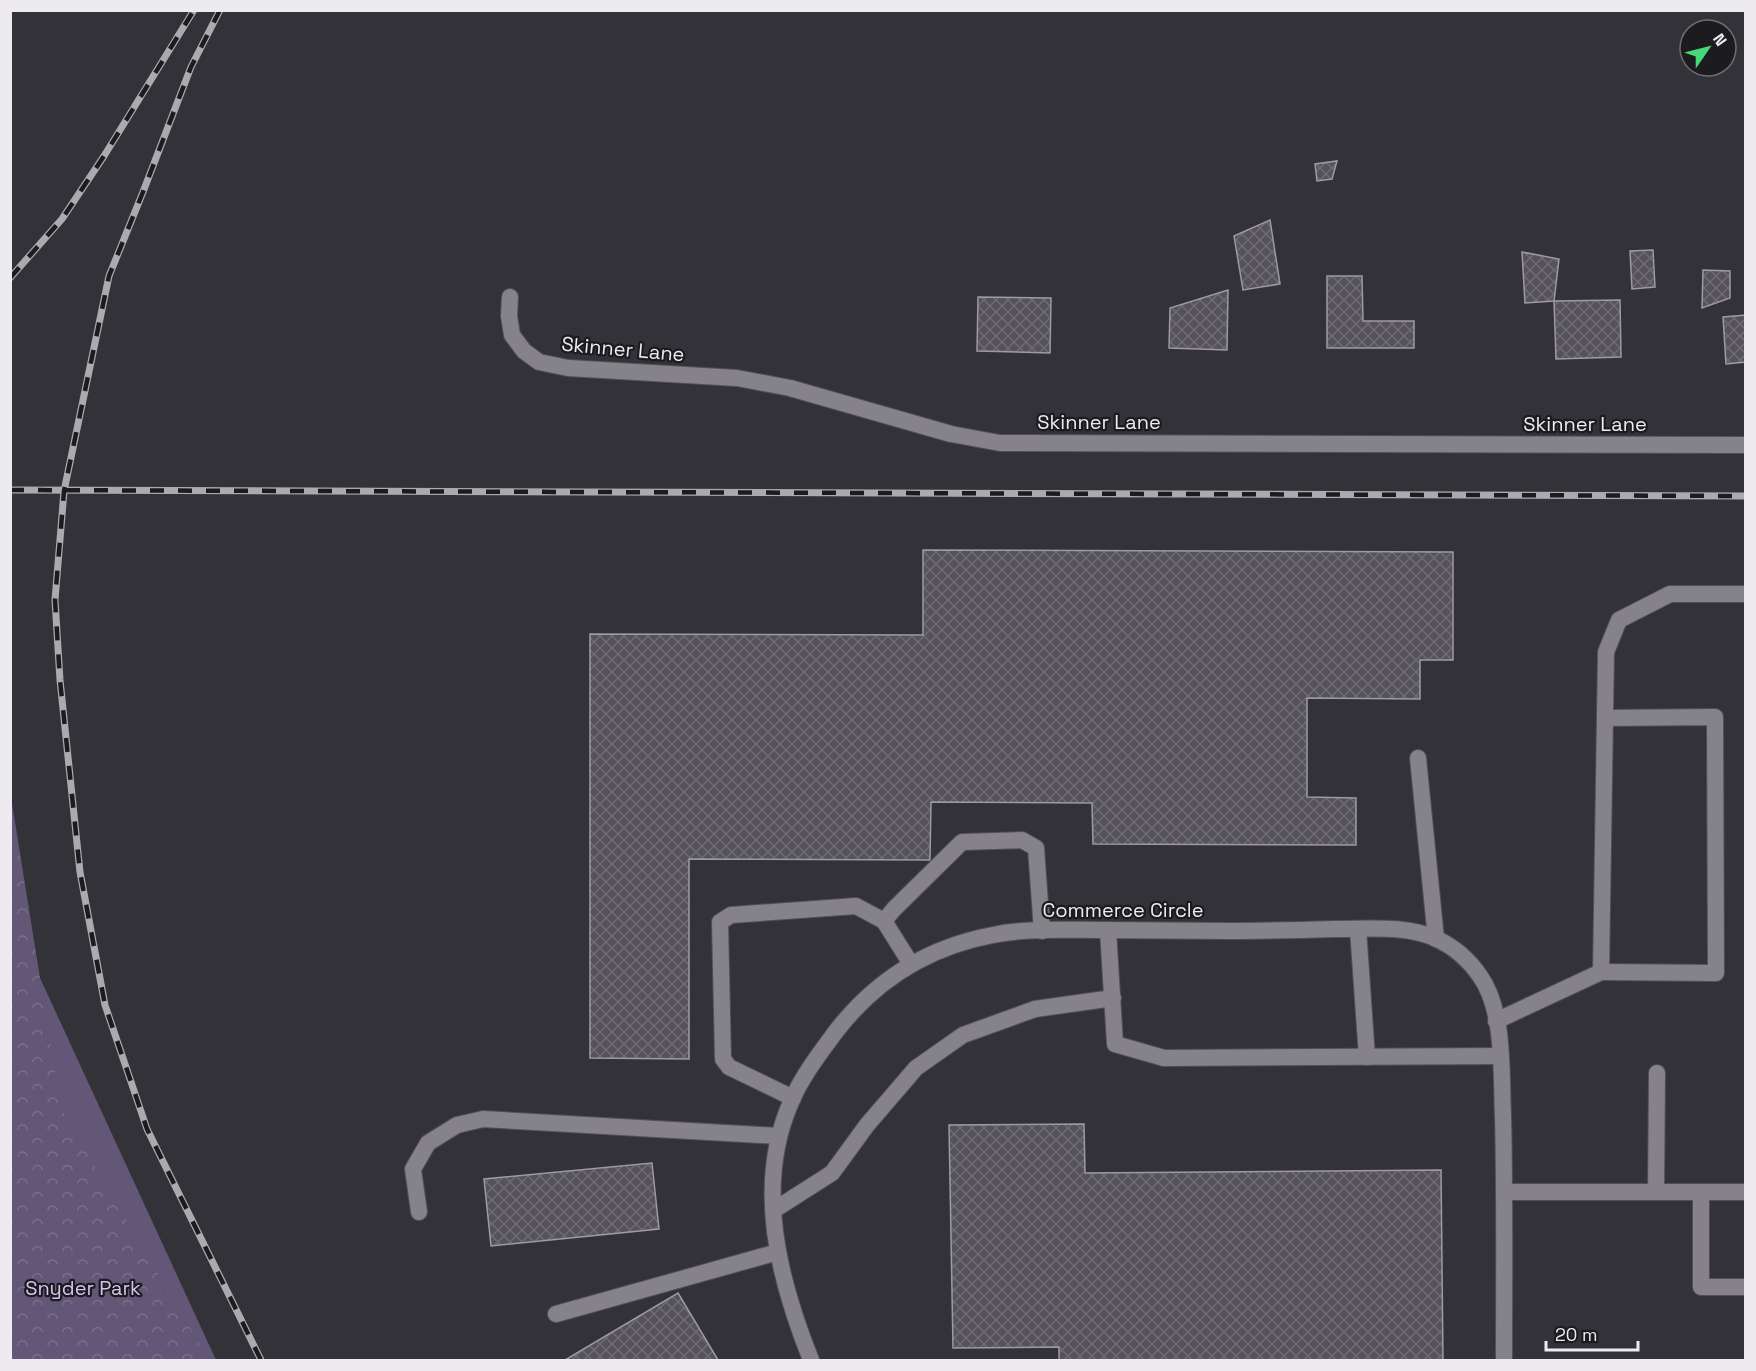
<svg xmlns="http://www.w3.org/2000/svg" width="1756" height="1371" font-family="'Space Grotesk',sans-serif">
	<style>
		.grass { fill: #635777 }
		.forest { fill: url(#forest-crowns) }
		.building { fill: url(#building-cross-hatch); stroke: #9d9aa2; stroke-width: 1.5 }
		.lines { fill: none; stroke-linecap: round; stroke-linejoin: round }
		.service-casing { stroke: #525056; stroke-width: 18 }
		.minor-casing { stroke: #525056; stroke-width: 18 }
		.service { stroke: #85828a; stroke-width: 16 }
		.minor { stroke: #85828a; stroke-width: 16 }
		.rail-casing { stroke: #acaaaf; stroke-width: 7 }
		.rail { stroke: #1c1b1e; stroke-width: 4.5; stroke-dasharray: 14; stroke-linecap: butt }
		.labels { text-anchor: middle; stroke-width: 4.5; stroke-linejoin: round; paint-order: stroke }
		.street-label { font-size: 20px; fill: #edebf0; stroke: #1c1b1e }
		.park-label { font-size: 20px; fill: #d4c3f3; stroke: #1c1b1e }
	</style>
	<defs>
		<pattern id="forest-crowns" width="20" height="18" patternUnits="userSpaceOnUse" patternTransform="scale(1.5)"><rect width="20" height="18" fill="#635777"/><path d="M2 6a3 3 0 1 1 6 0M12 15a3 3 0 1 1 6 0" fill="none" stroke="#7a6f8b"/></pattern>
		<pattern id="building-cross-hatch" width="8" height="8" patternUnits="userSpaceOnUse" patternTransform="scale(1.5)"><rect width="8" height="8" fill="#555259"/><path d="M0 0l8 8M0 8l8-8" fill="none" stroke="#6e6b71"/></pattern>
	</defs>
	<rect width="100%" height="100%" fill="#343239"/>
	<polygon class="grass" points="11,915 216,1360 11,1360"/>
	<polygon class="forest" points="10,791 61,1109 209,1360 11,1360"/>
	<g class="building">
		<polygon points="1337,161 1332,179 1317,181 1315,164"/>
		<polygon points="1270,220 1280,284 1243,290 1234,236"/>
		<polygon points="1653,250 1655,287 1632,289 1630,251"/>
		<polygon points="1522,252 1559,259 1554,301 1525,303"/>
		<polygon points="1703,270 1730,271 1730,298 1702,308"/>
		<polygon points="1327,276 1362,276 1363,321 1414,321 1414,348 1327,348"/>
		<polygon points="1228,290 1227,350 1169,348 1170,308"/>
		<polygon points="978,297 1051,298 1050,353 977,351"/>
		<polygon points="1620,300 1621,357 1556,359 1554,301"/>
		<polygon points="1746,315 1746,362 1726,364 1723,317"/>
		<polygon points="923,550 1453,552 1453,660 1420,660 1420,699 1307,698 1307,797 1356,798 1356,845 1093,844 1092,803 931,802 930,860 689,859 689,1059 590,1058 590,634 923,635"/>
		<polygon points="1084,1124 1085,1173 1441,1170 1443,1360 1059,1360 1059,1347 953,1348 949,1125"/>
		<polygon points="652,1163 659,1229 491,1246 484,1179"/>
		<polygon points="678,1293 718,1360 565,1360"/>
	</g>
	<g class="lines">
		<defs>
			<g id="service">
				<polyline points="1418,758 1436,939"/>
				<polyline points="1358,929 1367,1057"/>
				<polyline points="1108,930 1115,1044 1164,1058 1501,1056"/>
				<polyline points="911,964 884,921 894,909 962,842 1022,840 1036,848 1042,931"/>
				<polyline points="1601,972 1716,973 1715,717 1605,718"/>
				<polyline points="1496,1021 1601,972 1606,652 1619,620 1670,594 1746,594"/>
				<polyline points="793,1098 729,1067 723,1059 720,922 731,915 856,906 884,921"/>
				<polyline points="1504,1192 1746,1192"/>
				<polyline points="1656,1192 1657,1073"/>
				<polyline points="1701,1192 1701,1287 1746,1287"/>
				<polyline points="774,1210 832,1173 867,1125 916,1068 963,1035 1035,1009 1113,998"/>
				<polyline points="419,1212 413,1169 428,1143 457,1125 483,1119 779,1136"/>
				<polyline points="556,1314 778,1252"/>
			</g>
			<g id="minor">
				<polyline points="510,297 509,316 512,335 524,351 539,362 568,368 737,378 790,388 951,434 1000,443 1746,445"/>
				<path d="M811,1360c-32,-80 -57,-174 -20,-258 11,-26 29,-49 46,-72 40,-51 91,-83 156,-95 34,-7 72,-5 107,-5 43,0 86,1 130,1 36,0 71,-1 107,-2 32,0 70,-4 100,10 17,8 32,21 43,37 25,35 21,98 23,140 2,81 1,163 1,244"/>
			</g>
		</defs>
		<use href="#service" class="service-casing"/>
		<use href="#minor" class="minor-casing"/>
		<use href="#service" class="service"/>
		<use href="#minor" class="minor"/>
		<defs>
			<g id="rail">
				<polyline points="220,10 191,67 143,192 109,276 64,491 55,600 60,680 80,872 105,1005 147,1129 261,1360"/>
				<polyline points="10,278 62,219 104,156 194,10"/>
				<polyline points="10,490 1746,496"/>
			</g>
		</defs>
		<use href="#rail" class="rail-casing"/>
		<use href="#rail" class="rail"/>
	</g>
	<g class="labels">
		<g class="street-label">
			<text transform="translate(623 349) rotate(5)" y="7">Skinner Lane</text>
			<text x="1099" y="429">Skinner Lane</text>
			<text x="1585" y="431">Skinner Lane</text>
			<text x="1123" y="917">Commerce Circle</text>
		</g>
		<g class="park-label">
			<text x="83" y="1295">Snyder Park</text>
		</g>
	</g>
	<rect width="1756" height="1371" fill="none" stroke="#edebf0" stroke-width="24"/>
	<g transform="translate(1708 48) rotate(55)"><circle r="28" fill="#1c1b1e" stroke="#706e72" stroke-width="1.5"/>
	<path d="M0-4.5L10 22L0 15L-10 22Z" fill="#47d779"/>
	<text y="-9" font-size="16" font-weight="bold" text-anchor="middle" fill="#edebf0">N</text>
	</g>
	<path d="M1546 1341v9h92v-9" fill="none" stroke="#edebf0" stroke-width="3"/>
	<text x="1555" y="1341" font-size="18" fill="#edebf0" stroke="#1c1b1e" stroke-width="4.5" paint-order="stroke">20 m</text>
</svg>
